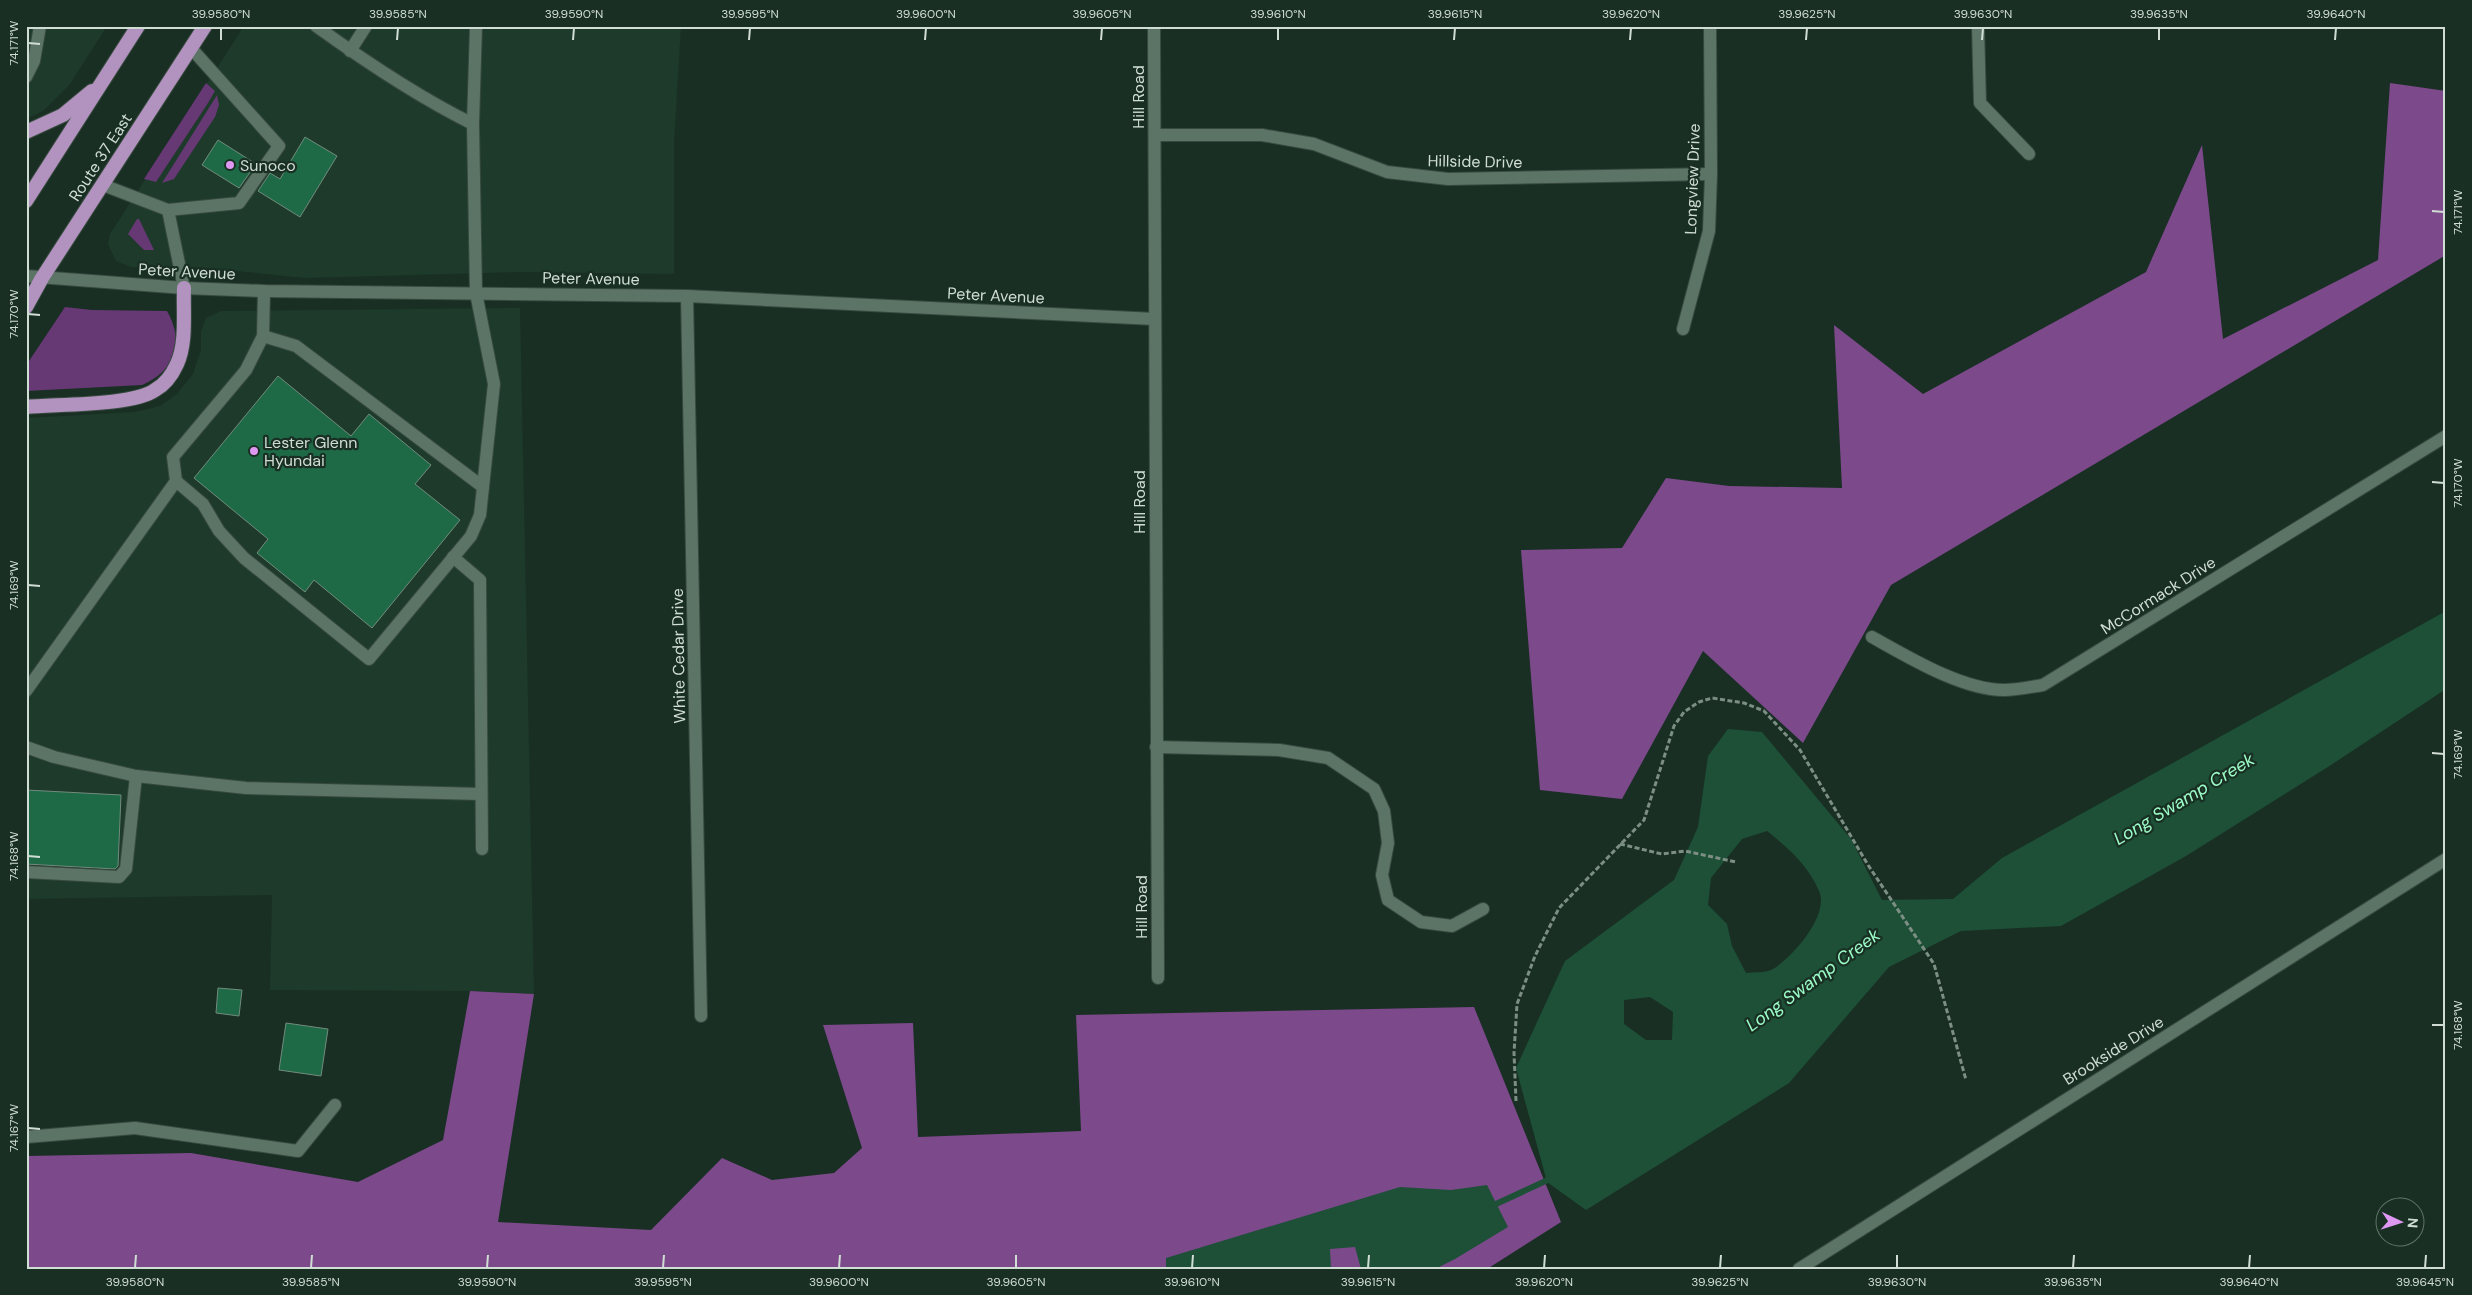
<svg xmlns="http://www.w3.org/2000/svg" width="2472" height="1295" font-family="'DM Sans',sans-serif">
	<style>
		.built { fill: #1d3a2b }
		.green { fill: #663874 }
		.forest { fill: #7c498b }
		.water { fill: #1d5037; fill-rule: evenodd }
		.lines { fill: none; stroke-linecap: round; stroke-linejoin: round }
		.stream { stroke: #1d5037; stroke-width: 6 }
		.building { fill: #1e6a47; stroke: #728b7c }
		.service-casing { stroke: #384a40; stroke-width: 14 }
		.minor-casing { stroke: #384a40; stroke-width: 14 }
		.tertiary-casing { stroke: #384a40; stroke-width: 14 }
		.trunk-casing { stroke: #384a40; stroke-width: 16 }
		.path { stroke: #7d8f85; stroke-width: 3; stroke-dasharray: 5 2.5; stroke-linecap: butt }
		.service { stroke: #5c7466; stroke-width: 12 }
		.minor { stroke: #5c7466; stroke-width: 12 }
		.tertiary { stroke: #5c7466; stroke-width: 12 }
		.trunk { stroke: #b292be; stroke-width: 14 }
		.ticks { fill: none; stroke: #d0ddd5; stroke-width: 2 }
		.poi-dot { fill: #de98f2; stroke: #192f23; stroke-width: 2 }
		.labels { text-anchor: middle; stroke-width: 4.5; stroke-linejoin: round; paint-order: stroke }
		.street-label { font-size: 16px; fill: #d0ddd5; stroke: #192f23 }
		.poi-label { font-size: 16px; fill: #d0ddd5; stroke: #192f23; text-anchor: start }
		.water-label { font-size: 18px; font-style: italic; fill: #9cfcc8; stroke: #192f23 }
		.neatline { fill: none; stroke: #d0ddd5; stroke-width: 2 }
		.ticks-label { font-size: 12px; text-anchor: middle; fill: #d0ddd5 }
	</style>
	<rect width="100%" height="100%" fill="#192f23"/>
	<g class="built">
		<polygon points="26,26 107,26 70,84 43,111 26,119"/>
		<polygon points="244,26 681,26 674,141 674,274 520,272 305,278 196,267 131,267 116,261 108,244 110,234"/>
		<polygon points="520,308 534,994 470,991 270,990 272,895 26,899 26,418 135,412 160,406 177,394 193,374 201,350 201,332 206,318 221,311"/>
	</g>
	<g class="green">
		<polygon points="206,83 215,91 208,103 156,182 144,179"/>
		<polygon points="217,95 219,105 215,117 174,179 162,183"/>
		<polygon points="137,219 139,219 154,250 144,250 128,234"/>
		<path d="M65,307l27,3 75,1c18,31 8,60 -25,74l-116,6v-24l3,-6z"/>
	</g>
	<g class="forest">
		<polygon points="2390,83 2446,91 2446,255 1891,585 1803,743 1703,651 1622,799 1540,790 1521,550 1622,548 1666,478 1729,486 1842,488 1834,325 1923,394 2146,272 2202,145 2223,339 2378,260"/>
		<polygon points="470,991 534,994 498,1222 651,1230 722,1158 772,1180 834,1173 862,1148 823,1025 913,1023 918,1137 1081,1131 1076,1015 1474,1007 1561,1222 1487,1269 26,1269 26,1156 191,1153 358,1182 443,1140"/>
	</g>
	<g class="water">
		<path d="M2446,611v78l-115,76 -145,91 -125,70 -100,5 -72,36 -100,116 -203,127 -39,-28 -31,-114 49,-107 109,-81 24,-53 10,-71 20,-27 34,3 89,107 31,61 71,-1 49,-41zM1767,831c21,17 41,34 52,60 11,24 -27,67 -46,78 -7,4 -19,3 -27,4l-14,-27 -5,-22 -19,-19 3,-27 31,-39zM1650,997l23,15 -1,28h-26l-22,-16v-24z"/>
		<polygon points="1487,1185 1508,1227 1455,1259 1435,1269 1361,1269 1355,1247 1330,1249 1331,1269 1166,1269 1166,1258 1400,1187 1451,1190"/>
	</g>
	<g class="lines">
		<polyline class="stream" points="1490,1204 1496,1204 1552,1178"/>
	</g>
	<g class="building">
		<polygon points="305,137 337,156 300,217 258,191 270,173 280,179"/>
		<polygon points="218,140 256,164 239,188 202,165"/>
		<polygon points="278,376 351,436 369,414 431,465 415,484 460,520 372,628 314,580 305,592 257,553 268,539 194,478"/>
		<polygon points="26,790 121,795 118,866 115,869 26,864"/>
		<polygon points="218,988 242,990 239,1016 216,1013"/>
		<polygon points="286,1023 328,1029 321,1076 279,1070"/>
	</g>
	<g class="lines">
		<defs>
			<g id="service">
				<polyline points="350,51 366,26"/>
				<polyline points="26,77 34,61 40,26"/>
				<polyline points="473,124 476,26"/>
				<polyline points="103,185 168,210 184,288"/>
				<polyline points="168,210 239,203 279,146 191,48"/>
				<polyline points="263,336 296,346 483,487"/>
				<path d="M176,481l27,23 16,27 25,27 125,101 102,-123 9,-21 14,-131 -18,-91 -3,-169c-55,-27 -107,-62 -157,-98"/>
				<polyline points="453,557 480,580 482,849"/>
				<polyline points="26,691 176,481 173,457 246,370 263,336 264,291"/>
				<polyline points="26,747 54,757 136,776 246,788 481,794"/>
				<polyline points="1156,747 1279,750 1328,758 1374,789 1384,811 1388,843 1382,875 1388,900 1421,922 1452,926 1483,909"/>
				<polyline points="26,872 119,877 126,869 136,776"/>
				<polyline points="135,1128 298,1151 335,1105"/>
			</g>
			<g id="minor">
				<polyline points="1154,26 1158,978"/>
				<polyline points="1978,26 1980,103 2029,154"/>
				<polyline points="1155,135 1262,135 1314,144 1387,172 1448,179 1711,174"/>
				<polyline points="184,288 264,291 687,296 1155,319"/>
				<polyline points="687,296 701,1016"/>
				<polyline points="1683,329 1709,231 1711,174 1710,26"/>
				<path d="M1872,637c36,20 90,53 132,53 13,0 26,-3 39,-5l403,-249"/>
				<polyline points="26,1137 135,1128"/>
			</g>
			<g id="tertiary">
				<polyline points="26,276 184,288"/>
				<polyline points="1799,1269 2446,859"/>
			</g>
			<g id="trunk">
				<polyline points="26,132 63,115 92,91"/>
				<polyline points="26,201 138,26"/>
				<polyline points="26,307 42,278 205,26"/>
				<path d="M26,407c31,-3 106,-1 129,-17 11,-6 17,-15 22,-26 10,-22 6,-52 7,-76"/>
			</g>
		</defs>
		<use href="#service" class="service-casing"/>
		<use href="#minor" class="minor-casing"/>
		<use href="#tertiary" class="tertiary-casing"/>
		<use href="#trunk" class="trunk-casing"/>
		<g class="path">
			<polyline points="1620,844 1662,854 1685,851 1736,862"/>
			<polyline points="1516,1101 1514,1053 1517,1004 1535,956 1559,908 1644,820 1674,726 1684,712 1699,702 1712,698 1744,703 1764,711 1800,750 1868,865 1934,964 1966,1080"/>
		</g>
		<use href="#service" class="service"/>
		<use href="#minor" class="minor"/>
		<use href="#tertiary" class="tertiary"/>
		<use href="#trunk" class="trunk"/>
	</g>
	<path class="ticks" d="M221,40v-12M397,40l1,-12M573,40l1,-12M749,40l1,-12M925,40l1,-12M1101,40l1,-12M1278,40v-12M1454,40l1,-12M1630,40l1,-12M1806,40l1,-12M1982,40l1,-12M2159,40v-12M2335,40l1,-12M28,43l12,1M2432,211l12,1M28,314l12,1M2432,482l12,1M28,585l12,1M2432,753l12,1M28,856l12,1M2432,1025h12M28,1128l12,1M135,1268l1,-13M311,1268l1,-13M487,1268l1,-13M663,1268l1,-13M839,1268l1,-13M1016,1268v-13M1192,1268l1,-13M1368,1268l1,-13M1544,1268l1,-13M1720,1268l1,-13M1897,1268v-13M2073,1268l1,-13M2249,1268l1,-13M2425,1268l1,-13"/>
	<g class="poi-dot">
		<circle cx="230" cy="165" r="5"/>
		<circle cx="254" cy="451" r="5"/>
	</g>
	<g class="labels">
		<g class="street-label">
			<text transform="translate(1138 97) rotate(-90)" y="6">Hill Road</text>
			<text transform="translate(100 157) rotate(-57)" y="6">Route 37 East</text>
			<text transform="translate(1475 161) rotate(1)" y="6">Hillside Drive</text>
			<text transform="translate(1692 179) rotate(-88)" y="6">Longview Drive</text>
			<text transform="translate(187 271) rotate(3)" y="6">Peter Avenue</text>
			<text transform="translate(591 278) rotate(1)" y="6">Peter Avenue</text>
			<text transform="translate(996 295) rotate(3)" y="6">Peter Avenue</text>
			<text transform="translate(1139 502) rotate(-90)" y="6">Hill Road</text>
			<text transform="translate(2158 595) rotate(-32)" y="6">McCormack Drive</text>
			<text transform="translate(678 656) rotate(-91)" y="6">White Cedar Drive</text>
			<text transform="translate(1141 907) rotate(-90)" y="6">Hill Road</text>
			<text transform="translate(2113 1050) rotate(-32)" y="6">Brookside Drive</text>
		</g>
		<g class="poi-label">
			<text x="240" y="171">Sunoco</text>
			<text x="264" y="448">Lester Glenn<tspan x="264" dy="18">Hyundai</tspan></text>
		</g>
		<g class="water-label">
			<text transform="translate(2184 799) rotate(-31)" y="6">Long Swamp Creek</text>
			<text transform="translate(1813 980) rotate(-36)" y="6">Long Swamp Creek</text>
		</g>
	</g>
	<rect width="2472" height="1295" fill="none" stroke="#192f23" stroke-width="55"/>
	<g transform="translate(2400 1222) rotate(94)"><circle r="24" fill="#192f23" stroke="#62756a"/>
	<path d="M0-4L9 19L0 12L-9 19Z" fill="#de98f2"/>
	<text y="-8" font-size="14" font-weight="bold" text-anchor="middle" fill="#d0ddd5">N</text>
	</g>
	<rect x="28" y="28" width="2416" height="1240" class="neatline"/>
	<g class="ticks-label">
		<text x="221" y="18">39.9580°N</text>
		<text x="398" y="18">39.9585°N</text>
		<text x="574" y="18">39.9590°N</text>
		<text x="750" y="18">39.9595°N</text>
		<text x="926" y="18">39.9600°N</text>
		<text x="1102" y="18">39.9605°N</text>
		<text x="1278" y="18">39.9610°N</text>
		<text x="1455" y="18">39.9615°N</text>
		<text x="1631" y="18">39.9620°N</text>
		<text x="1807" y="18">39.9625°N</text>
		<text x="1983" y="18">39.9630°N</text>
		<text x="2159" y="18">39.9635°N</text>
		<text x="2336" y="18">39.9640°N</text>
		<text transform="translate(14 43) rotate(-90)" y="4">74.171°W</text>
		<text transform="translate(2458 212) rotate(-90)" y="4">74.171°W</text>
		<text transform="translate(14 314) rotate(-90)" y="4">74.170°W</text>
		<text transform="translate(2458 483) rotate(-90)" y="4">74.170°W</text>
		<text transform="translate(14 585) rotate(-90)" y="4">74.169°W</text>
		<text transform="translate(2458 754) rotate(-90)" y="4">74.169°W</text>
		<text transform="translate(14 856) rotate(-90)" y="4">74.168°W</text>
		<text transform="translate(2458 1025) rotate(-90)" y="4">74.168°W</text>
		<text transform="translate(14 1128) rotate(-90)" y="4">74.167°W</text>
		<text x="135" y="1286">39.9580°N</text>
		<text x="311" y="1286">39.9585°N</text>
		<text x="487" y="1286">39.9590°N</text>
		<text x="663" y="1286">39.9595°N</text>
		<text x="839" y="1286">39.9600°N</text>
		<text x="1016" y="1286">39.9605°N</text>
		<text x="1192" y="1286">39.9610°N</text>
		<text x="1368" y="1286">39.9615°N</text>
		<text x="1544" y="1286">39.9620°N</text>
		<text x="1720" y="1286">39.9625°N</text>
		<text x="1897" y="1286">39.9630°N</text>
		<text x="2073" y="1286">39.9635°N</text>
		<text x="2249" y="1286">39.9640°N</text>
		<text x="2425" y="1286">39.9645°N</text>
	</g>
</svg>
